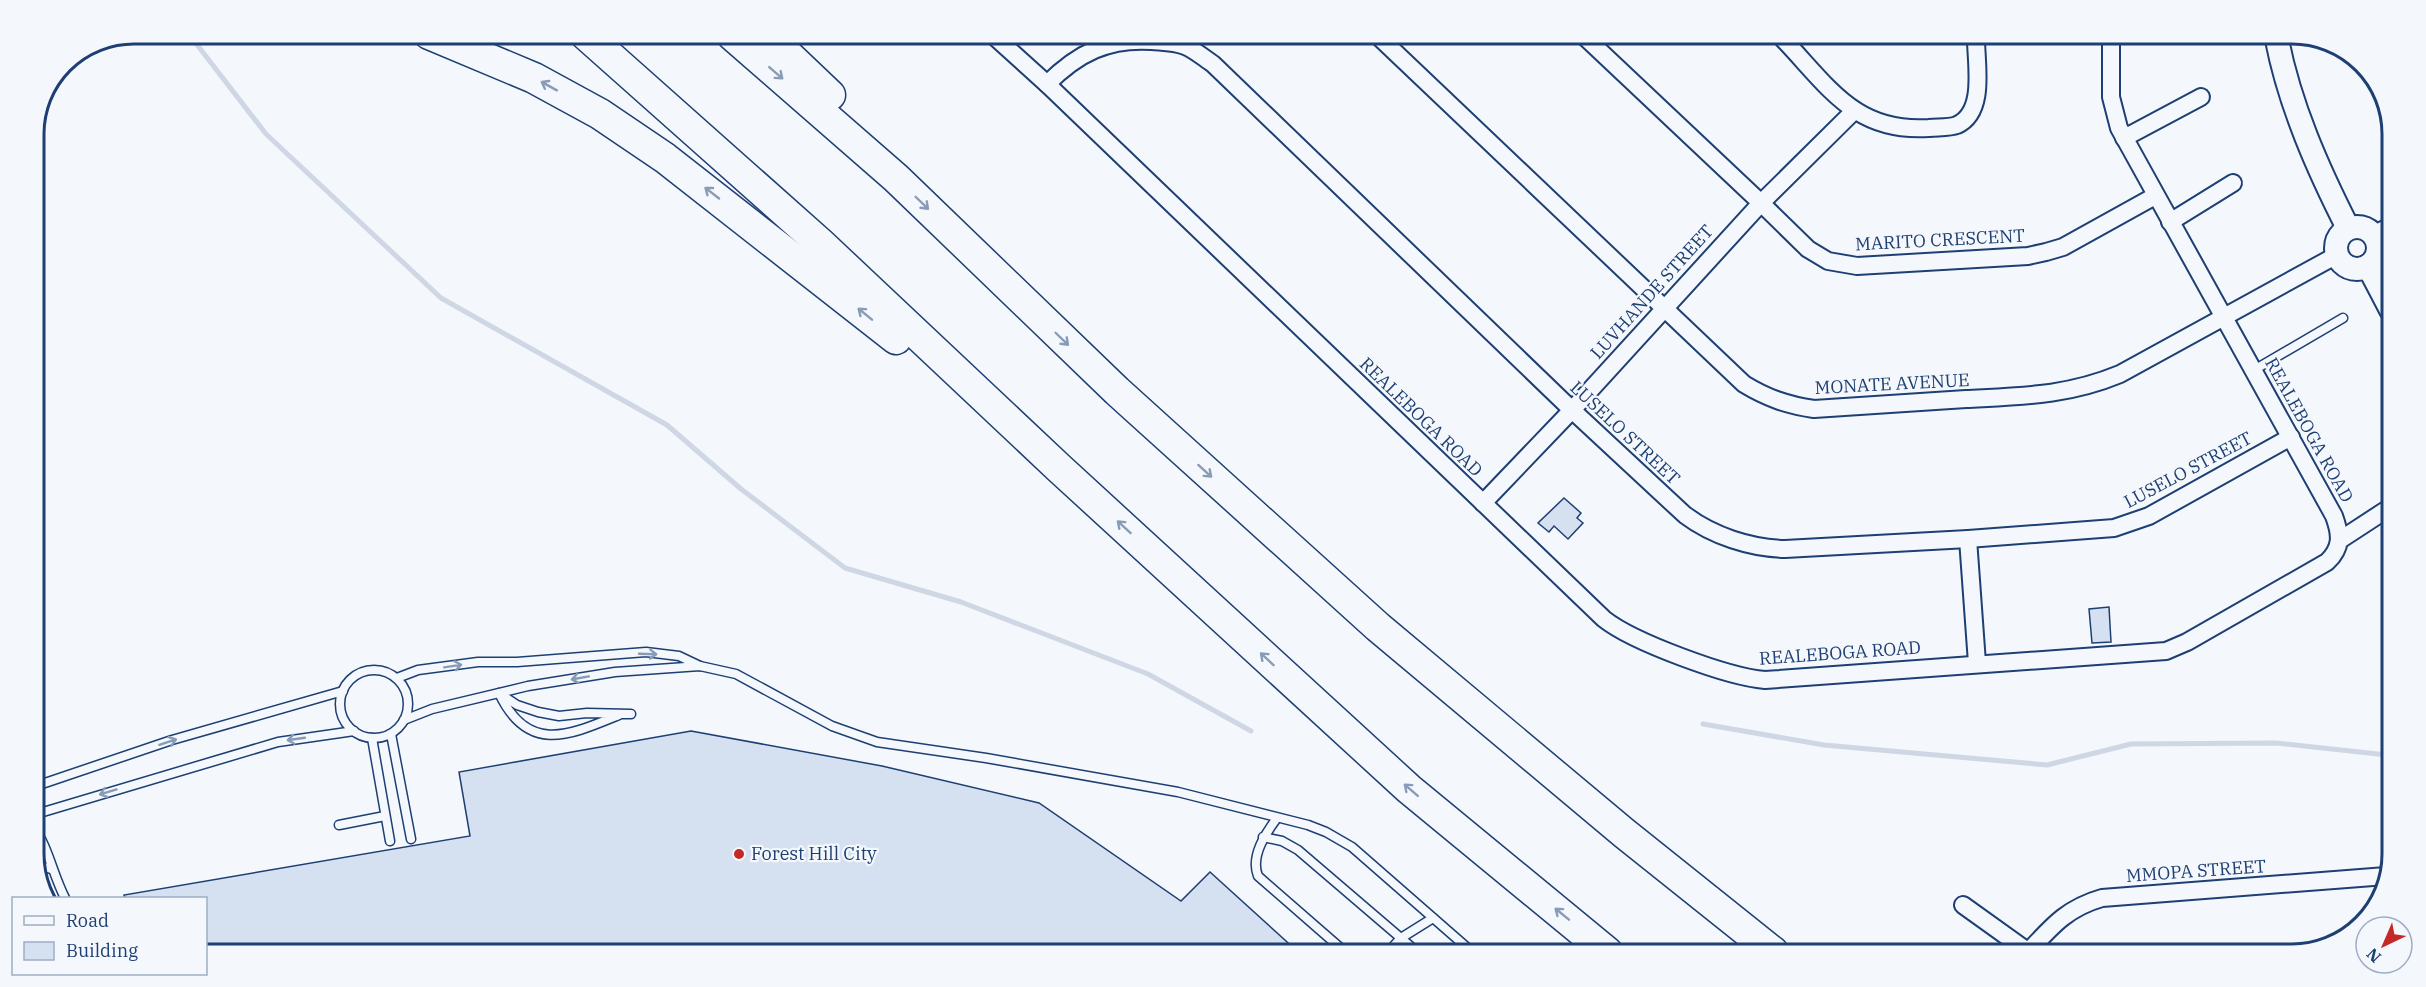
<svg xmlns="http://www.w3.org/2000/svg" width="2426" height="987" font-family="'IBM Plex Serif',serif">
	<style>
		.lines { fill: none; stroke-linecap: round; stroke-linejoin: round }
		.stream { stroke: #cfd7e4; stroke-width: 5 }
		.building { fill: #d5e0f0; stroke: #1d3f73; stroke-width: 1.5 }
		.lane-casing { stroke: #1d3f73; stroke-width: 11 }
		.street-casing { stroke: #1d3f73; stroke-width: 20 }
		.secondary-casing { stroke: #1d3f73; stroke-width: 26 }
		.highway-casing { stroke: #1d3f73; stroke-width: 33 }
		.lane { stroke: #f4f7fb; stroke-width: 8 }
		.street { stroke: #f4f7fb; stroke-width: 16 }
		.secondary { stroke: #f4f7fb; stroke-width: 22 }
		.highway { stroke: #f4f7fb; stroke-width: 30 }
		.oneway { stroke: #889bb7 }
		.poi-dot { fill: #c62828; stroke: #f4f7fb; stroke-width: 2 }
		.labels { text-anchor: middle; stroke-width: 4.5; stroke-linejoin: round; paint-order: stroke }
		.street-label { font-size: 18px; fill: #1d3f73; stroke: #f4f7fb }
		.poi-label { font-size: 18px; fill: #1d3f73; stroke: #f4f7fb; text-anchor: start }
		.rim { fill: none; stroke: #1d3f73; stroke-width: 3 }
	</style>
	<rect width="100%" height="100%" fill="#f4f7fb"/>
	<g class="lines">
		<g class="stream">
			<polyline points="188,33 266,134 441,298 667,425 741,489 845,568 961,602 1148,674 1251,731"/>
			<polyline points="1703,724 1824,745 2047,765 2131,744 2276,743 2387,755"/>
		</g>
	</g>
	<g class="building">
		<polygon points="1564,498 1581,513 1577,518 1583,523 1568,539 1554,526 1549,532 1538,523"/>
		<polygon points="2109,607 2111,642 2092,643 2089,609"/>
		<polygon points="691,731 882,766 1039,803 1181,901 1210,872 1297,951 206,947 206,898 125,898 124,895 470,836 459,772"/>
	</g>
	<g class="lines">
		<defs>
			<g id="lane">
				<polyline points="2254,370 2343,318"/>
				<circle cx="374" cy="704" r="34"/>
				<polyline points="397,678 418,670 478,662 517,662 646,652 679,656 700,666"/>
				<path d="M619,715c-49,20 -91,40 -120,-22l18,12 21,7 21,4 28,-3 44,1"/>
				<polyline points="404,720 432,709 528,686 615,672 700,666 736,674 832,726 877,742 986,758 1178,792 1308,825 1326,832 1352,847 1471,951"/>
				<polyline points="391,734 411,839"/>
				<polyline points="372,738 390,841"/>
				<polyline points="33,787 172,740 343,691"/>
				<polyline points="33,815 278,742 354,731"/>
				<path d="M1277,818c-11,15 -27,38 -19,58l86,75"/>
				<polyline points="339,825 385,816"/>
				<path d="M33,826c15,20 20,49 32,72"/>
				<polyline points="1263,837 1282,841 1298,850 1416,951"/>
				<polyline points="35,864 51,869"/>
				<polyline points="1389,951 1401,938 1433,918"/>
			</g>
			<g id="street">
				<path d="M994,36l53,48 557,535c29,23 124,58 161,61l401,-29 21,-9 140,-80c15,-14 14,-27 7,-46l-215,-388 -8,-31v-57"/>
				<path d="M1379,37l365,347c23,14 43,21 70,25 51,-3 101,-7 152,-10 56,-3 101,-3 154,-25l217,-119"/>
				<polyline points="1586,38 1761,203 1808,249 1828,261 1857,266 2028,256 2046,252 2063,247 2155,196"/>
				<path d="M1783,39c46,48 72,94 146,89 9,-1 20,0 28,-3 29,-13 19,-61 19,-86"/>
				<path d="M1047,84c31,-31 61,-46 105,-43 11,1 23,1 33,5 10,4 19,12 28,18l359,346 113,105c28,21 65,33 100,34l183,-10 146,-11 35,-12 142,-79"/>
				<polyline points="2124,138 2201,97"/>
				<polyline points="2170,222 2233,183"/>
				<polyline points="2373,235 2392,225"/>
				<polyline points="1483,503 1572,410 1761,203 1854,111"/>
				<polyline points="1968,539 1977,663"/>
				<polyline points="2340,540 2389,508"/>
				<polyline points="1963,905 2030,953"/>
				<path d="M2028,952c24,-26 39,-44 74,-54l284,-22"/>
			</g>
			<g id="secondary">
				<path d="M2277,40c13,66 41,129 71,188"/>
				<circle cx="2357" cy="248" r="21"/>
				<polyline points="2368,266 2391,310"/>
			</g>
			<g id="highway">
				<polyline points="429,34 534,78 600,114 665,158 896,339"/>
				<polyline points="586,35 820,243 1059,468 1409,789 1607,952"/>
				<polyline points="732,35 896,178 1117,391 1378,627 1624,833 1773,952"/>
				<polyline points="767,35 830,95"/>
			</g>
		</defs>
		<use href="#lane" class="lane-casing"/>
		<use href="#street" class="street-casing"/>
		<use href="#secondary" class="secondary-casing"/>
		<use href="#highway" class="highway-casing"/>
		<use href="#lane" class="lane"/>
		<use href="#street" class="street"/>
		<use href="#secondary" class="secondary"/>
		<use href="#highway" class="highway"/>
	</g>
	<defs><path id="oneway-shaft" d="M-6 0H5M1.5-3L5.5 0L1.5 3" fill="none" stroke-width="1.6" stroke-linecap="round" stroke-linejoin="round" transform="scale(1.5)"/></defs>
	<g class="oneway">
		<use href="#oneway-shaft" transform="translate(776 73) rotate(41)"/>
		<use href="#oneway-shaft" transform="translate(549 86) rotate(-151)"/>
		<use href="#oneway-shaft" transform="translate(712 193) rotate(-142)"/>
		<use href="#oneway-shaft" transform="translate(922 203) rotate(44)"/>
		<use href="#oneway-shaft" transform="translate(865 314) rotate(-141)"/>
		<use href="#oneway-shaft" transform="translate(1062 339) rotate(44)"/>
		<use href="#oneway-shaft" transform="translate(1205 471) rotate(42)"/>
		<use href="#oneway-shaft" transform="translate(1124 527) rotate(-138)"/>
		<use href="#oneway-shaft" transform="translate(648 654) rotate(2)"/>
		<use href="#oneway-shaft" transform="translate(1267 659) rotate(-137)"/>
		<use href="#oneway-shaft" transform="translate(453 666) rotate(-9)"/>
		<use href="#oneway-shaft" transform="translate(580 678) rotate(170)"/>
		<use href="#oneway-shaft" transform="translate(296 739) rotate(172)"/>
		<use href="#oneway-shaft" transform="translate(168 742) rotate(-18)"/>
		<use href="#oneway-shaft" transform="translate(1411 790) rotate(-139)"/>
		<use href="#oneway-shaft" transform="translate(108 792) rotate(163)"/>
		<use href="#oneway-shaft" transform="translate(1562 914) rotate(-141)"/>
	</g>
	<circle class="poi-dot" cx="739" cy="854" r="6"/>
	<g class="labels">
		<g class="street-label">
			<text transform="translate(1940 240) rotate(-3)" y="6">MARITO CRESCENT</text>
			<text transform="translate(1652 292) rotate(-48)" y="6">LUVHANDE STREET</text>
			<text transform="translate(1892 384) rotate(-3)" y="6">MONATE AVENUE</text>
			<text transform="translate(1421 417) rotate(44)" y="6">REALEBOGA ROAD</text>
			<text transform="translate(2309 430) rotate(61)" y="6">REALEBOGA ROAD</text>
			<text transform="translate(1625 433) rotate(43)" y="6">LUSELO STREET</text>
			<text transform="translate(2188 470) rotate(-28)" y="6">LUSELO STREET</text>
			<text transform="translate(1840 653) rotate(-4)" y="6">REALEBOGA ROAD</text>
			<text transform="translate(2196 871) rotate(-4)" y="6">MMOPA STREET</text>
		</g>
		<g class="poi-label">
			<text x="751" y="860">Forest Hill City</text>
		</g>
	</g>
	<path d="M0 0H2426V987H0ZM134 44H2292A90 90 0 0 1 2382 134V854A90 90 0 0 1 2292 944H134A90 90 0 0 1 44 854V134A90 90 0 0 1 134 44Z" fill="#f4f7fb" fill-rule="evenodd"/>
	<path class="rim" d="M134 44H2292A90 90 0 0 1 2382 134V854A90 90 0 0 1 2292 944H134A90 90 0 0 1 44 854V134A90 90 0 0 1 134 44Z"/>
	<rect x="12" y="897" width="195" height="78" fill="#f4f7fb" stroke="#9eadc5" stroke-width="1.5"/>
	<rect x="24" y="916" width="30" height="9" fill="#f4f7fb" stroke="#9eadc5" stroke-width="1.5"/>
	<text x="66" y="927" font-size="18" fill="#1d3f73">Road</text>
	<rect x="24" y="942" width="30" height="18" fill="#d5e0f0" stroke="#9eadc5" stroke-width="1.5"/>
	<text x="66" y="957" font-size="18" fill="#1d3f73">Building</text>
	<g transform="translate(2384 945) rotate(224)"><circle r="28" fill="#f4f7fb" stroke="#9eadc5" stroke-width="1.5"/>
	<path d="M0-4.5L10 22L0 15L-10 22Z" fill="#c62828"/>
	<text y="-9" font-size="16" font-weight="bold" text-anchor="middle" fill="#1d3f73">N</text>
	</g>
</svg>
